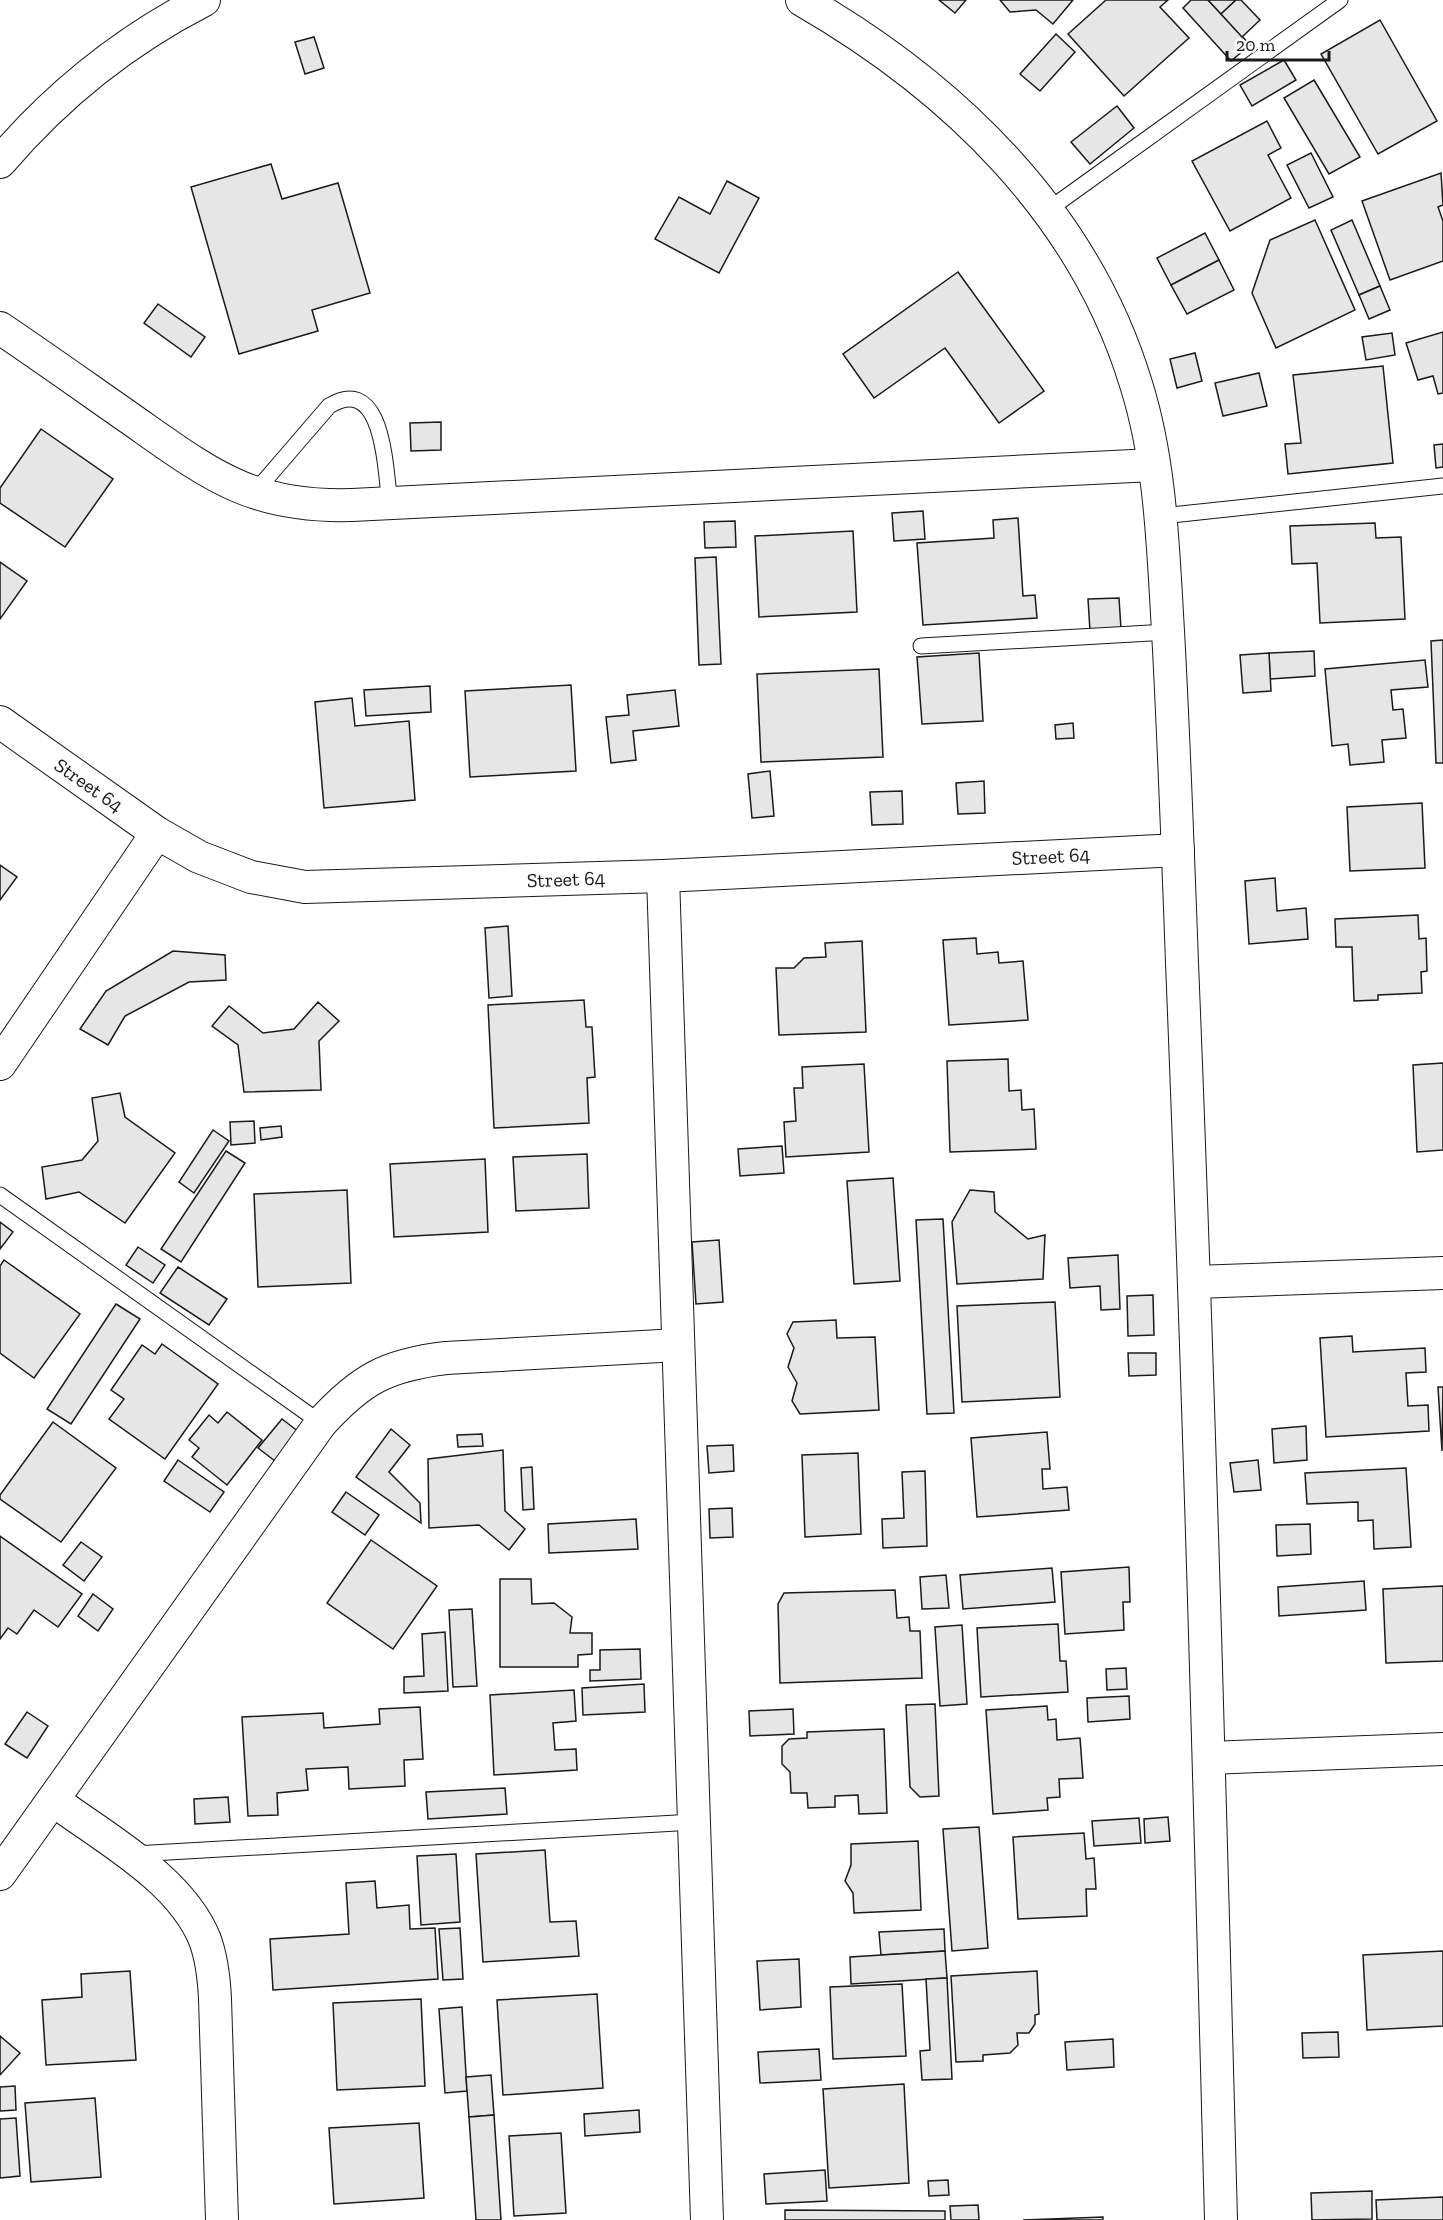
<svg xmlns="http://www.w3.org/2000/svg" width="1443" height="2220" font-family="'Zilla Slab',serif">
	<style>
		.building { fill: #e6e6e6; stroke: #1a1a1a; stroke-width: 1.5 }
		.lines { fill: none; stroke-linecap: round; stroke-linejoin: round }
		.service-casing { stroke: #1a1a1a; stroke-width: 17 }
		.minor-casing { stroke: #1a1a1a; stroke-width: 34 }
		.service { stroke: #fff; stroke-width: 15 }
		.minor { stroke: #fff; stroke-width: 32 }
		.labels { text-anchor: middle; stroke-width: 4.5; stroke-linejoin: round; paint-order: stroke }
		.street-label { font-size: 20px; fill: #1a1a1a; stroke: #fff }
	</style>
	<rect width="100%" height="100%" fill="#fff"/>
	<g class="building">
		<polygon points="939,0 966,0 955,13"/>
		<polygon points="1000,0 1073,0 1053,24 1036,10 1010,12"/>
		<polygon points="1106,0 1168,0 1160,7 1189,38 1124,96 1068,34"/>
		<polygon points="1191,0 1208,0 1250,45 1231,61 1183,8"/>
		<polygon points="1208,0 1236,0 1221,14"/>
		<polygon points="1236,0 1241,0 1260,20 1242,37 1221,14"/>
		<polygon points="1380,20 1437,121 1378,154 1321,54"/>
		<polygon points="1056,34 1075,52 1040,91 1020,74"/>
		<polygon points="314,37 324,68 305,74 295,42"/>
		<polygon points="1284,60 1296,80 1252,106 1240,85"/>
		<polygon points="1314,80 1360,157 1329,174 1284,98"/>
		<polygon points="1117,106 1134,128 1090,164 1071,142"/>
		<polygon points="1267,121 1281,148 1268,155 1291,198 1230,231 1192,161"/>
		<polygon points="1311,153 1333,197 1309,208 1287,165"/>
		<polygon points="271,164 282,199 338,183 370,293 312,310 318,331 239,354 191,187"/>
		<polygon points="1441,173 1443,205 1438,207 1443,221 1443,261 1390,280 1362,201"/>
		<polygon points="727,181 759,198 719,273 655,239 679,197 710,214"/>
		<polygon points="1315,220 1355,310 1276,348 1252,293 1270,240"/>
		<polygon points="1352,220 1380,286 1359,295 1331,230"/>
		<polygon points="1205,233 1219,260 1171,285 1157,258"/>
		<polygon points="1219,260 1234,290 1187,314 1171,285"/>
		<polygon points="958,272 1044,391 999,423 945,348 874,398 843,354"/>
		<polygon points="1380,286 1390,310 1369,319 1359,295"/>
		<polygon points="158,304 205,337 191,357 144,323"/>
		<polygon points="1443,332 1443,393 1438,394 1433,376 1418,380 1406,343"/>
		<polygon points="1392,333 1395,355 1366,360 1362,337"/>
		<polygon points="1195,353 1202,381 1177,388 1170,359"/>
		<polygon points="1383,366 1393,463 1288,474 1285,444 1301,443 1293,375"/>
		<polygon points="1259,373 1267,406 1223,416 1215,383"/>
		<polygon points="441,422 441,450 411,451 410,423"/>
		<polygon points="41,429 113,479 65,547 0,503 0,488"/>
		<polygon points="1443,444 1443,467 1436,468 1434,445"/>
		<polygon points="923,511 925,539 894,541 892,513"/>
		<polygon points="1018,518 1023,596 1035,595 1037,618 923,625 917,543 994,538 993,520"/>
		<polygon points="735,521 736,547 705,548 704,522"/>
		<polygon points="1375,523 1376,538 1401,537 1405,619 1320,623 1317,563 1292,564 1290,526"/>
		<polygon points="853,531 857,612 759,617 755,536"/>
		<polygon points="716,557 721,664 699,665 695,558"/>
		<polygon points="0,562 27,581 0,619"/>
		<polygon points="1119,598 1121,629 1090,631 1088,599"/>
		<polygon points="1443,640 1443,763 1436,763 1431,641"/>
		<polygon points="1314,651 1315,676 1270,679 1269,653"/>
		<polygon points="979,653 983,721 922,724 917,657"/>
		<polygon points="1269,653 1271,691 1243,693 1240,655"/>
		<polygon points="1425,660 1428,687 1391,690 1393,710 1403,709 1406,738 1382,740 1384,762 1350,765 1348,744 1332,746 1325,669"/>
		<polygon points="879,669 883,757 761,762 757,674"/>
		<polygon points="571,685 576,771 470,777 465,691"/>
		<polygon points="430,686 431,712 366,716 364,690"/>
		<polygon points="675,690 679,726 633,731 636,760 611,763 606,717 629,715 627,695"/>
		<polygon points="352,698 355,726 409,721 415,800 324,808 315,702"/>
		<polygon points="1073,723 1074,738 1056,739 1055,725"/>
		<polygon points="770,771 774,816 752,818 748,774"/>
		<polygon points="984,781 985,813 958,814 956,783"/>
		<polygon points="902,791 903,824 872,825 870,792"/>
		<polygon points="1422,803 1425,868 1350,871 1347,807"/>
		<polygon points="0,865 17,877 0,900"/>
		<polygon points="1275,878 1277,911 1306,908 1308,939 1249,944 1245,881"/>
		<polygon points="1418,915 1419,939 1426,938 1427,971 1421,972 1422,993 1378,995 1378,1000 1354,1001 1352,947 1336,947 1335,919"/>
		<polygon points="508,926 512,996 489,998 485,928"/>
		<polygon points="976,938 977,954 998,952 999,963 1023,961 1028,1020 949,1025 943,940"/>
		<polygon points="862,941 866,1032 779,1035 776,968 794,968 804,958 826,957 825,943"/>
		<polygon points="173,951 225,955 226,980 189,982 125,1016 108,1045 80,1029 106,991"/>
		<polygon points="584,1000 586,1027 592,1027 595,1077 587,1078 589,1123 494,1128 488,1005"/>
		<polygon points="318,1002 339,1021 319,1041 321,1090 244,1092 238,1045 212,1026 229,1006 263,1033 294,1029"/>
		<polygon points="1008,1059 1009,1091 1021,1090 1022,1110 1034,1109 1036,1149 950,1152 947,1061"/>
		<polygon points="1443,1063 1443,1150 1417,1152 1413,1065"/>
		<polygon points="864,1064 869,1152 786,1157 784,1122 796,1121 794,1088 803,1088 802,1067"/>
		<polygon points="120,1093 125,1117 175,1153 125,1223 79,1192 46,1199 42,1167 82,1160 98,1141 92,1098"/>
		<polygon points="254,1121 255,1143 231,1145 230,1122"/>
		<polygon points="281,1126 282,1137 261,1140 260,1128"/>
		<polygon points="213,1130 229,1141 194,1193 179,1182"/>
		<polygon points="782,1146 784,1173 740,1176 738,1149"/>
		<polygon points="226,1151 245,1163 181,1262 161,1249"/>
		<polygon points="587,1154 589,1208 516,1211 513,1157"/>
		<polygon points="485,1159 488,1232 394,1237 390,1164"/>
		<polygon points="893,1178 900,1281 854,1284 847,1181"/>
		<polygon points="347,1190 351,1283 258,1287 254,1194"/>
		<polygon points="970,1190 994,1192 995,1212 1028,1239 1045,1235 1043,1279 957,1284 952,1222"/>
		<polygon points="943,1219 954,1413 927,1414 916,1220"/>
		<polygon points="0,1222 13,1232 0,1249"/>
		<polygon points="719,1240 723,1302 696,1304 692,1242"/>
		<polygon points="138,1247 165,1265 153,1283 126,1265"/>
		<polygon points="1118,1255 1120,1309 1101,1310 1100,1286 1070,1288 1068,1258"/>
		<polygon points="4,1260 80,1314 34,1378 0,1353 0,1266"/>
		<polygon points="178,1267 227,1299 209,1325 160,1293"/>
		<polygon points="1153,1295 1154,1335 1128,1336 1127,1296"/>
		<polygon points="1055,1302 1060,1397 962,1402 957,1306"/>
		<polygon points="116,1304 140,1319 71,1424 47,1409"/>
		<polygon points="836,1320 837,1338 875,1337 879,1410 800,1414 792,1401 797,1383 788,1367 794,1348 787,1334 793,1322"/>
		<polygon points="1352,1336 1353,1352 1425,1348 1426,1372 1406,1373 1408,1406 1428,1405 1429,1431 1326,1437 1320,1338"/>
		<polygon points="162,1344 218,1384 165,1459 109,1419 124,1399 111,1390 142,1345 155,1354"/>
		<polygon points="1128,1353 1156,1353 1156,1375 1129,1376"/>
		<polygon points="1438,1387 1443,1387 1442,1451"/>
		<polygon points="227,1412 262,1440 227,1485 192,1457 199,1448 189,1440 209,1415 218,1423"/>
		<polygon points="282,1419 299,1432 275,1461 258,1448"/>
		<polygon points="53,1422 116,1468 61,1542 0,1499 0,1495"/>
		<polygon points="1306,1426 1307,1460 1274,1463 1272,1429"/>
		<polygon points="391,1429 410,1445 389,1472 420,1503 421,1523 356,1477"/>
		<polygon points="1047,1432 1050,1469 1042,1469 1043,1489 1067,1487 1069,1510 977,1517 971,1438"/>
		<polygon points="482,1434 483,1446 458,1447 457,1435"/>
		<polygon points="733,1445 734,1471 709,1473 707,1446"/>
		<polygon points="503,1450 505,1511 525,1529 509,1550 479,1525 429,1528 428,1459"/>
		<polygon points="858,1453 861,1534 805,1537 802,1455"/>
		<polygon points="178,1460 224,1492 210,1512 164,1481"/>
		<polygon points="1258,1460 1261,1490 1234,1492 1230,1463"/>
		<polygon points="532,1467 534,1509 523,1510 521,1468"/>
		<polygon points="1406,1468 1411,1547 1374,1549 1373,1520 1358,1521 1358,1502 1307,1504 1305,1473"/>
		<polygon points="925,1471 927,1546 883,1548 882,1519 904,1518 902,1472"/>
		<polygon points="346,1492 379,1515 365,1535 332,1512"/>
		<polygon points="732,1508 733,1537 710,1538 709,1509"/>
		<polygon points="636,1519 638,1549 549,1553 548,1524"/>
		<polygon points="1310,1524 1311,1554 1277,1556 1276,1525"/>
		<polygon points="0,1536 82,1594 58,1627 34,1610 17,1634 8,1628 0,1639"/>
		<polygon points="371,1540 437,1586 393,1649 327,1603"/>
		<polygon points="81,1542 102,1557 84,1581 63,1565"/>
		<polygon points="1129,1567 1130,1602 1123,1602 1124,1630 1065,1634 1061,1572"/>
		<polygon points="1052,1568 1055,1602 963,1609 960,1575"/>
		<polygon points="946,1575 949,1608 922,1609 920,1577"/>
		<polygon points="500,1579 531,1579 532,1604 554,1603 572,1617 570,1633 592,1633 592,1654 578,1655 578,1667 500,1667"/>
		<polygon points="1364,1581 1366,1610 1279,1616 1278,1587"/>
		<polygon points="1443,1586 1443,1661 1386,1663 1383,1589"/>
		<polygon points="895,1590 897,1618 909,1617 910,1631 920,1631 922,1678 780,1683 778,1604 784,1593"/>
		<polygon points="93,1594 113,1609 98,1631 78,1616"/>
		<polygon points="472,1609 477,1686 453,1687 449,1610"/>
		<polygon points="1058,1624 1060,1661 1066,1661 1068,1692 981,1697 977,1628"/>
		<polygon points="962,1625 967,1704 940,1706 935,1627"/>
		<polygon points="445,1632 448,1691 404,1693 404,1677 424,1676 422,1634"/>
		<polygon points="640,1649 641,1679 590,1681 590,1670 600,1670 600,1650"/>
		<polygon points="1126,1668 1127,1689 1107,1690 1106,1669"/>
		<polygon points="644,1684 645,1712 583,1715 582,1688"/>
		<polygon points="574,1690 576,1721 553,1723 555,1750 576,1749 577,1770 494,1775 490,1695"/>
		<polygon points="1129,1696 1130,1719 1088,1722 1087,1698"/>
		<polygon points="935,1704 939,1796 920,1797 910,1787 906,1705"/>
		<polygon points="1047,1706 1048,1720 1056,1719 1057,1740 1080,1738 1083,1778 1059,1779 1060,1797 1047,1798 1048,1810 993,1814 986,1710"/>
		<polygon points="420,1707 423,1759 404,1760 405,1786 349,1789 348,1767 306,1769 308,1790 277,1793 278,1815 248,1816 242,1717 323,1713 324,1728 380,1724 379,1709"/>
		<polygon points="793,1709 794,1734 750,1736 749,1711"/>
		<polygon points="27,1712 48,1726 27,1758 5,1744"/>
		<polygon points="884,1729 887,1813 859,1814 858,1795 835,1796 835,1807 808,1808 807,1793 791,1793 790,1772 782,1764 782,1746 789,1739 807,1738 807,1732"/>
		<polygon points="505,1788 507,1814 428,1819 426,1792"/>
		<polygon points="228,1797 230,1822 195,1824 194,1799"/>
		<polygon points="1168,1817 1170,1841 1145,1843 1144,1819"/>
		<polygon points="1139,1818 1141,1843 1094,1846 1092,1821"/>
		<polygon points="979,1827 988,1948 952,1951 943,1829"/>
		<polygon points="1084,1833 1086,1859 1094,1858 1096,1889 1086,1889 1087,1916 1018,1919 1013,1837"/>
		<polygon points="918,1841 921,1910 854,1913 853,1893 845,1881 851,1865 851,1844"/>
		<polygon points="545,1850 550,1922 576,1921 579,1956 483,1962 476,1854"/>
		<polygon points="456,1854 460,1922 421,1925 417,1856"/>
		<polygon points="375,1881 377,1908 409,1905 410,1929 435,1928 438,1979 273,1990 270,1939 349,1934 346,1883"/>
		<polygon points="460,1928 463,1979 443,1980 439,1929"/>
		<polygon points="944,1929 945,1951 881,1955 879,1932"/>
		<polygon points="945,1951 947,1978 851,1984 850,1957"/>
		<polygon points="1443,1951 1443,2026 1367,2030 1363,1955"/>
		<polygon points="799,1959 801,2007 760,2010 757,1961"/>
		<polygon points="130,1971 136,2060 46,2065 42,2000 82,1997 81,1974"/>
		<polygon points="1037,1971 1039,2014 1035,2015 1035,2024 1029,2033 1017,2033 1018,2045 1010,2053 983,2055 983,2061 956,2062 951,1976"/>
		<polygon points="947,1978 952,2079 922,2080 920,2051 930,2050 926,1979"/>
		<polygon points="902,1984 906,2056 833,2059 830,1987"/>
		<polygon points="597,1994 603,2088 503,2095 497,2000"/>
		<polygon points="421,1999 425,2086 337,2090 333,2003"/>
		<polygon points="462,2007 467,2091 445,2093 439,2009"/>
		<polygon points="1338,2032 1339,2057 1303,2058 1302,2033"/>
		<polygon points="0,2036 20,2053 0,2075"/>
		<polygon points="1113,2039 1114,2067 1067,2070 1065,2042"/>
		<polygon points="819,2049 821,2080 760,2083 758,2052"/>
		<polygon points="491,2075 494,2115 469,2117 466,2077"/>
		<polygon points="904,2084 909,2183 829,2188 823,2089"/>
		<polygon points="15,2086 16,2110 0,2111 0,2087"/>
		<polygon points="95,2098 101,2177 31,2182 25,2103"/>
		<polygon points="639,2110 640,2132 585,2136 584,2114"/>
		<polygon points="494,2115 501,2220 476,2220 469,2117"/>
		<polygon points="16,2118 20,2176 0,2178 0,2119"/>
		<polygon points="419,2123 424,2198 334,2204 329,2128"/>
		<polygon points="561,2133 566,2213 514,2216 509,2136"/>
		<polygon points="825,2170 827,2201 766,2204 764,2174"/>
		<polygon points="948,2180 949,2195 929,2196 928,2181"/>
		<polygon points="1372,2191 1372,2219 1312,2220 1311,2193"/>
		<polygon points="1443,2197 1443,2220 1377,2220 1376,2200"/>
		<polygon points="978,2205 979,2220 951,2220 950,2206"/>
		<polygon points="785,2210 945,2211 945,2220 785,2220"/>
		<polygon points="1103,2217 1103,2220 1023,2220"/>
	</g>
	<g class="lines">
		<defs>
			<g id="service">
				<polyline points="1048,210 1340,0"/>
				<path d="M254,493l75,-87c56,-34 56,66 61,97"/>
				<polyline points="1162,516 1443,486"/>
				<polyline points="921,646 1168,632"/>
				<polyline points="0,1195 321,1423"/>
				<polyline points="134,1854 694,1822"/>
			</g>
			<g id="minor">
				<path d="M802,0c151,87 282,213 334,384 25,79 27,164 32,247 6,110 10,221 14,332 17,419 28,838 39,1257"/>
				<path d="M0,162c57,-67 126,-122 204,-162"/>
				<path d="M0,328c43,29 85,59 128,89 80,56 121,91 224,88l801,-40"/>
				<polyline points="0,722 157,833 199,857 251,877 305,887 663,876 1178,850"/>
				<polyline points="663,876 707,2220"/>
				<polyline points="0,1064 157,833"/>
				<polyline points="1195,1282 1443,1273"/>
				<polyline points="1209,1758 1443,1749"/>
				<path d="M53,1800c50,37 128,79 152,140 7,19 9,38 10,59l7,221"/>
				<path d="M0,1874l321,-451c40,-44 66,-58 125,-65l232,-13"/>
			</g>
		</defs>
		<use href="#service" class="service-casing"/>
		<use href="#minor" class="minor-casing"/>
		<use href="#service" class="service"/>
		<use href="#minor" class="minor"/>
	</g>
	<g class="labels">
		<g class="street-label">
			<text transform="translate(89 785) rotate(35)" y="7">Street 64</text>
			<text transform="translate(1051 856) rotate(-3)" y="7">Street 64</text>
			<text transform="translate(566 879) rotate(-2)" y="7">Street 64</text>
		</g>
	</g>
	<path d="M1227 51v9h102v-9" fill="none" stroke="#1a1a1a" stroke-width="3"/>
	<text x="1236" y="51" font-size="18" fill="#1a1a1a" stroke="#ffffff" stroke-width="4.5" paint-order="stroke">20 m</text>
</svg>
